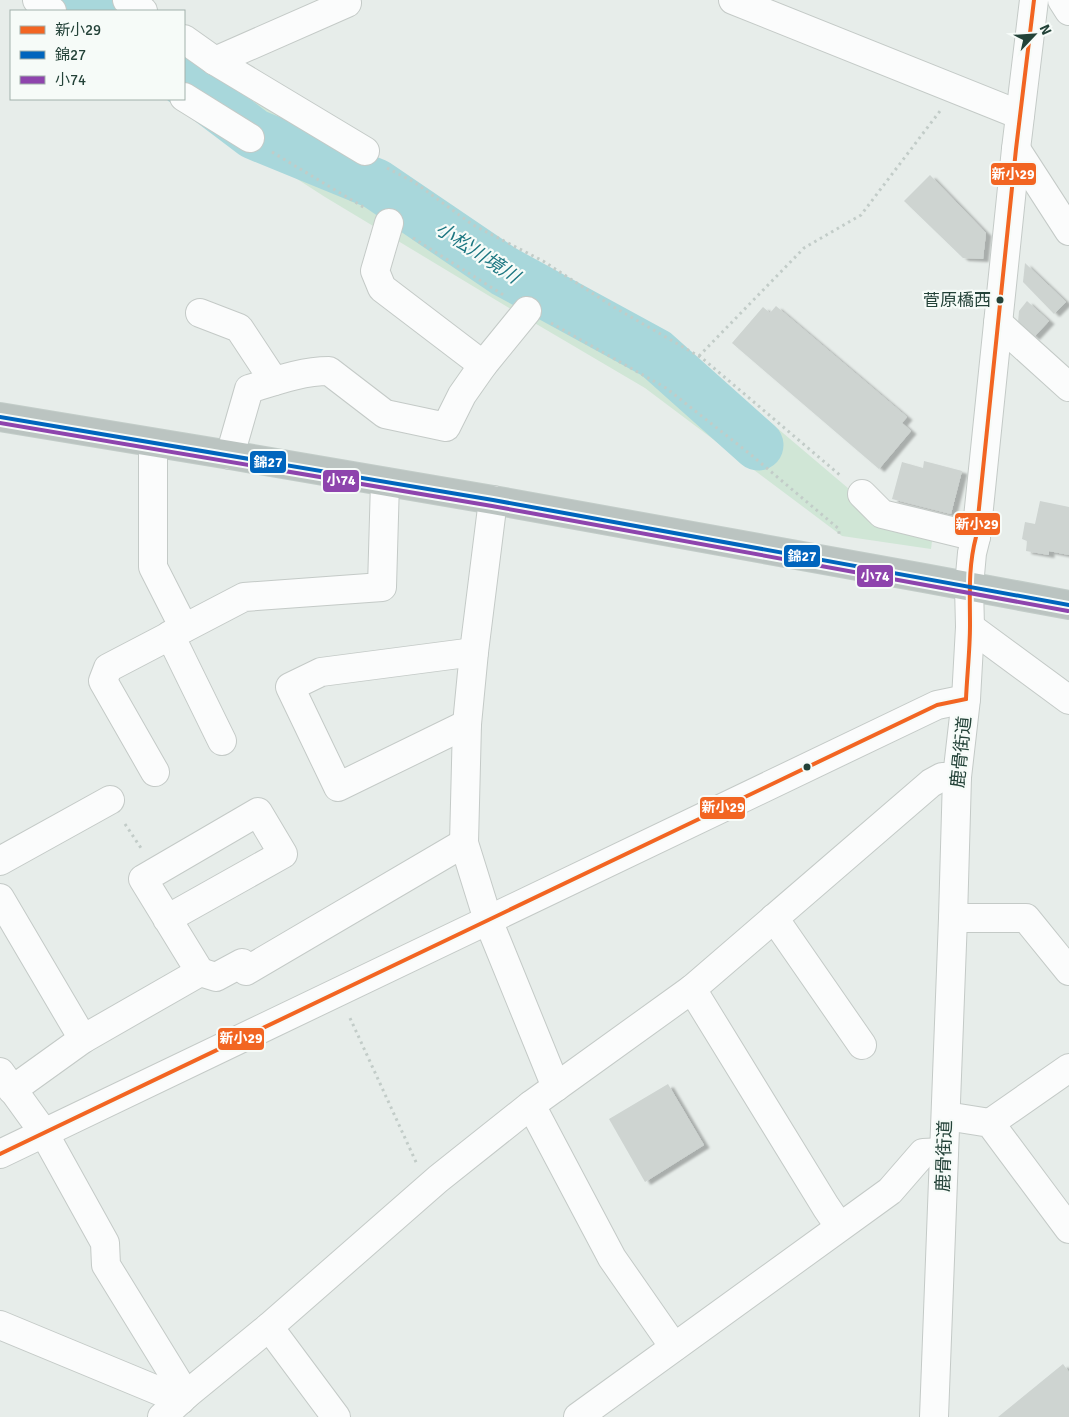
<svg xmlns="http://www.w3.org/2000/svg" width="1069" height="1417" font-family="Signika,'Noto Sans JP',sans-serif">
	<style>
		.green { fill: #d0e6d6 }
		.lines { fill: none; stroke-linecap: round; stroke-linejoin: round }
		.river { stroke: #a8d7db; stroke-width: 51 }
		.building { fill: #ced4d1; filter: url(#shadow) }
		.minor-casing { stroke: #c4cac7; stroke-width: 30 }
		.highway-casing { stroke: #c2ccc8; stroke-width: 30 }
		.path { stroke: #c2ccc8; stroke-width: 3; stroke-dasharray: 2.5 4; stroke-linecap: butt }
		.minor { stroke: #fbfcfc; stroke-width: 28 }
		.highway { stroke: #bbc4c1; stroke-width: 28 }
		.bus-1-casing { stroke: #f6fbf8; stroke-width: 8 }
		.bus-2-casing { stroke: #f6fbf8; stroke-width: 8 }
		.bus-3-casing { stroke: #f6fbf8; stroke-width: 8 }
		.bus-1 { stroke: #f26522; stroke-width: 4 }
		.bus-2 { stroke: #0065bd; stroke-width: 4 }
		.bus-3 { stroke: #8e44ad; stroke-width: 4 }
		.bus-dot { fill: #234238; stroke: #f6fbf8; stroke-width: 2 }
		.labels { text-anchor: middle; stroke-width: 4.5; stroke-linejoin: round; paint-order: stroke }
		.bus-label { font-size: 17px; fill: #234238; stroke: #f6fbf8; text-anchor: end }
		.street-label { font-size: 18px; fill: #234238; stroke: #f6fbf8 }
		.water-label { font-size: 19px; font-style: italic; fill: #1b7681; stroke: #f6fbf8 }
		.line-badge { stroke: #f6fbf8; stroke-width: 2 }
		.badge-label { font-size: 14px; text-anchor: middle; font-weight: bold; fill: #fff }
	</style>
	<defs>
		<filter id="shadow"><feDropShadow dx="5.5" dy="3" stdDeviation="1" flood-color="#0004"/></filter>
	</defs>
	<rect width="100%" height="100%" fill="#e7edea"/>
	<g class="green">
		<polygon points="33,0 118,0 134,11 46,11"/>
		<polygon points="184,47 277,115 410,186 507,252 671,338 888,522 933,533 931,549 842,536 645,388 521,315 325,197 173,99 184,99"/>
	</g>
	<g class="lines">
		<g class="river">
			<polyline points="77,0 90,11"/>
			<polyline points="184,81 254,134 376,184 504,271 656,354 758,445"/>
		</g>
	</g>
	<g class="building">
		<polygon points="930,175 986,233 983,259 963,258 904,201"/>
		<polygon points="1025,263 1066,302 1054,314 1023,282"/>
		<polygon points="1027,301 1049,321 1034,337 1018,323 1019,311"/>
		<polygon points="776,306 907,417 902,423 911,431 879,469 732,343 763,307 770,313"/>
		<polygon points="924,461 962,471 951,514 892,499 902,462 923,468"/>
		<polygon points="1040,501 1069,507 1069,555 1049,551 1049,555 1026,551 1027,541 1022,539 1025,522 1035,524"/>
		<polygon points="668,1084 704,1145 645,1182 609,1119"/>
		<polygon points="1063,1364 1069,1372 1069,1417 998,1417"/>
	</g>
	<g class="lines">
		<defs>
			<g id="minor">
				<polyline points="37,0 52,11"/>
				<polyline points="127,0 143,11"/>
				<polyline points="733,0 1020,115"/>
				<polyline points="1062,0 1069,11"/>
				<polyline points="184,39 215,61 365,151"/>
				<polyline points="215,61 347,3 346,0"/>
				<polyline points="184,97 250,138"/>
				<polyline points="1016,149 1069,231"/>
				<polyline points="389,223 375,271 382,288 483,365"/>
				<polyline points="200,313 239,328 274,381"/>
				<polyline points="998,323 1069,387"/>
				<polyline points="153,443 153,567 184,628"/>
				<path d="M230,455l19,-66c26,-8 53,-18 80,-18l56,43 61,13 16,-32 21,-30 44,-54"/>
				<polyline points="862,494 882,514 976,537"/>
				<polyline points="493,500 474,652 467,724 464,843 488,920 556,1087"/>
				<polyline points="970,627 1069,700"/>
				<polyline points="170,635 222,741"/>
				<polyline points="467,724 338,787 290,687 321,672 474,652"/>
				<polyline points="155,772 103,681 108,668 244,597 382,587 385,482"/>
				<polyline points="0,861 110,800"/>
				<polyline points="0,898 83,1039"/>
				<polyline points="774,918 862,1045"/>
				<polyline points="953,918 1026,918 1069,971"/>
				<polyline points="200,972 216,977 242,963 246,971 464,843"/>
				<polyline points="692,989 826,1207 839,1226"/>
				<polyline points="0,1072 44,1133 105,1243 106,1265 186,1395"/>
				<polyline points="12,1090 83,1039 200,972 143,879 258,812 283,854 167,919"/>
				<polyline points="531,1105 612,1258 674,1347"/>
				<polyline points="946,1116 990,1123 1069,1229"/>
				<polyline points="990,1123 1069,1068"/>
				<polyline points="0,1154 937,705 966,699"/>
				<polyline points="0,1325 181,1400"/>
				<polyline points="269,1327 336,1417"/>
				<polyline points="162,1417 186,1395 269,1327 438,1179 531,1105 692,989 931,783 942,777 957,777"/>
				<polyline points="578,1417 890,1191 923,1153 944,1152"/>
				<polyline points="934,1417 953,918 957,777 966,699 970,627 969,586 972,553 976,537 1016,149 1034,0"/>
			</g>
			<polyline id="highway" points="0,417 230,455 493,500 924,578 1069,605"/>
		</defs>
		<use href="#minor" class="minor-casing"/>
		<use href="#highway" class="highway-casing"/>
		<g class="path">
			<polyline points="272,152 365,208"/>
			<polyline points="387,168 414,182 473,225 543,261 612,306 702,358 841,476"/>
			<polyline points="413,238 505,296"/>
			<polyline points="551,323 666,388 750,454 839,529 839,535"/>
			<polyline points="699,356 804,248 861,215 940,111"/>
			<polyline points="125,824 141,848"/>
			<polyline points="350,1018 416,1162"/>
		</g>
		<use href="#minor" class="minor"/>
		<use href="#highway" class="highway"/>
		<defs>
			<g id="bus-1">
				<path d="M966,699c1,-24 4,-49 4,-74 0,-30 -2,-58 6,-88l40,-388 18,-149"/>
				<polyline points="0,1154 937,705 966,699"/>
			</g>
			<polyline id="bus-2" points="0,417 493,500 1069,605"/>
			<polyline id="bus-3" points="0,423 492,506 1068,611"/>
		</defs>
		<use href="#bus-1" class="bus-1-casing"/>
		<use href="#bus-2" class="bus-2-casing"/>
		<use href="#bus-3" class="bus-3-casing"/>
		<use href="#bus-1" class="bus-1"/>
		<use href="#bus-2" class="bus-2"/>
		<use href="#bus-3" class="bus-3"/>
	</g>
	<g class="bus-dot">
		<circle cx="1000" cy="300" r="4.5"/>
		<circle cx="807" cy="767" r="4.5"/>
	</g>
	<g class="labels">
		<g class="bus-label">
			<text x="991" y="306">菅原橋西</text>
		</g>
		<g class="street-label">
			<text transform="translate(961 752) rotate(-84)" y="6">鹿骨街道</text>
			<text transform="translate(944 1156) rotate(-88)" y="6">鹿骨街道</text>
		</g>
		<g class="water-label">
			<text transform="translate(478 252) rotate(33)" y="7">小松川境川</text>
		</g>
	</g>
	<g class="line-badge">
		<rect x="990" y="162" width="47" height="24" rx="5" fill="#f26522"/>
		<rect x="249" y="450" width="38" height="24" rx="5" fill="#0065bd"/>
		<rect x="322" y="469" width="38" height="24" rx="5" fill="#8e44ad"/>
		<rect x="954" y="512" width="47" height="24" rx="5" fill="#f26522"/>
		<rect x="783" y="544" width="38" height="24" rx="5" fill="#0065bd"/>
		<rect x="856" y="564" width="38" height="24" rx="5" fill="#8e44ad"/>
		<rect x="699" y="796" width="47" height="24" rx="5" fill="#f26522"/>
		<rect x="217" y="1027" width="48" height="24" rx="5" fill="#f26522"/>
	</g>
	<g class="badge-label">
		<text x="1013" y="179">新小29</text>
		<text x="268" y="467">錦27</text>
		<text x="341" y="485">小74</text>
		<text x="977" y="529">新小29</text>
		<text x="802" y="561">錦27</text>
		<text x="875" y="581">小74</text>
		<text x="723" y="812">新小29</text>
		<text x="241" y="1043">新小29</text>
	</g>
	<rect x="10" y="10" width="175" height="90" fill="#f6fbf8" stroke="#a2b1ab"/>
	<rect x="20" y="26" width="25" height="8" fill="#f26522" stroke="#a2b1ab"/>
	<text x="55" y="35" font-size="15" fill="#234238">新小29</text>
	<rect x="20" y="51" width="25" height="8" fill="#0065bd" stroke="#a2b1ab"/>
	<text x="55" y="60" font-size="15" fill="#234238">錦27</text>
	<rect x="20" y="76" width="25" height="8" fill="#8e44ad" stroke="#a2b1ab"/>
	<text x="55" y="85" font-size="15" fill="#234238">小74</text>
	<g transform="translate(1034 35) rotate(65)" stroke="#f6fbf8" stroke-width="4" paint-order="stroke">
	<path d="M0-4L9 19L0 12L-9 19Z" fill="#234238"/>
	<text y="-8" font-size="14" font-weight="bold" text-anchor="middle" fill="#234238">N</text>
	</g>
</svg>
